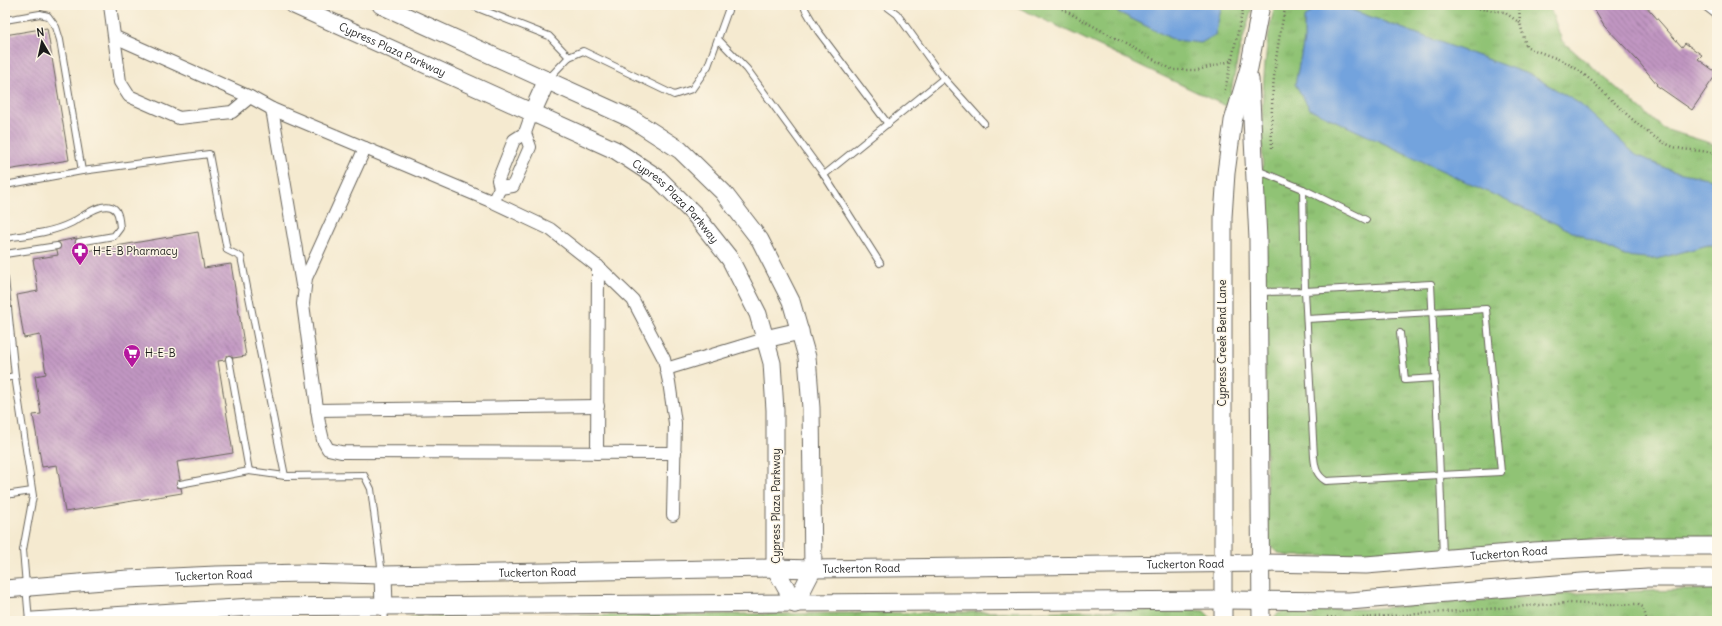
<svg xmlns="http://www.w3.org/2000/svg" width="1722" height="626" font-family="Delius,sans-serif">
	<style>
		.grass { fill: url(#grass-tufts); stroke: #567048 }
		.water { fill: #73a3dd; stroke: #48607c }
		.building { fill: url(#building-back-hatch) }
		.lines { fill: none; stroke-linecap: round; stroke-linejoin: round }
		.lane-casing { stroke: #68645b; stroke-width: 8 }
		.street-casing { stroke: #68645b; stroke-width: 14 }
		.secondary-casing { stroke: #68645b; stroke-width: 19 }
		.path { stroke: #68645b; stroke-width: 2.5; stroke-dasharray: 1 3; stroke-linecap: butt }
		.lane { stroke: #fff; stroke-width: 6 }
		.street { stroke: #fff; stroke-width: 12 }
		.secondary { stroke: #fff; stroke-width: 17 }
		.labels { text-anchor: middle; stroke-width: 3; stroke-linejoin: round; paint-order: stroke }
		.street-label { font-size: 11px; fill: #1c1c1c; stroke: #fcf5e5 }
		.poi-label { font-size: 11px; fill: #1c1c1c; stroke: #fcf5e5; text-anchor: start }
	</style>
	<defs>
		<pattern id="grass-tufts" width="24" height="20" patternUnits="userSpaceOnUse"><rect width="24" height="20" fill="#90c374"/><path d="M3 7l-1-3M5 7V3M7 7l1-3M15 17l-1-3M17 17v-4M19 17l1-3" fill="none" stroke="#7ca764"/></pattern>
		<pattern id="building-back-hatch" width="6" height="6" patternUnits="userSpaceOnUse"><rect width="6" height="6" fill="#c196c2"/><path d="M-1 5l2 2M0 0l6 6M5-1l2 2" fill="none" stroke="#9c7a9d"/></pattern>
	</defs>
	<rect width="100%" height="100%" fill="#fcf5e5"/>
	<filter id="ink" filterUnits="userSpaceOnUse"><feTurbulence type="fractalNoise" baseFrequency=".025" numOctaves="2"/><feDisplacementMap in="SourceGraphic" scale="8" xChannelSelector="R" yChannelSelector="G"/><feConvolveMatrix kernelMatrix="1 2 1 2 8 2 1 2 1" color-interpolation-filters="sRGB"/></filter>
	<filter id="wash" filterUnits="userSpaceOnUse"><feTurbulence type="fractalNoise" baseFrequency=".012" numOctaves="4" result="noise"/><feDisplacementMap in="SourceGraphic" scale="16" xChannelSelector="R" yChannelSelector="G"/><feGaussianBlur stdDeviation="0.9" result="paint"/><feColorMatrix in="noise" values="0 0 0 0 0 0 0 0 0 0 0 0 0 0 0 0 0 1.4 0 .05"/><feComposite in="paint" operator="in"/></filter>
	<g filter="url(#wash)">
		<rect width="100%" height="100%" fill="#f5ead0"/>
		<g class="grass">
			<polygon points="1013,5 1253,5 1239,52 1228,107"/>
			<path d="M1275,5h274l13,36 102,88 53,16v394l-19,-2 -78,1 -261,18h-70c-12,-2 -16,-6 -22,-16l-5,-419c1,-39 3,-78 13,-116z"/>
			<polygon points="1717,589 1717,621 1271,621 1277,614 1289,609 1363,609 1580,593"/>
			<polygon points="1196,610 1204,611 1214,621 405,621 415,617"/>
			<polygon points="358,618 365,619 367,621 173,621"/>
		</g>
		<g class="water">
			<polygon points="1104,5 1222,5 1215,35 1201,43 1174,40"/>
			<polygon points="1338,5 1533,76 1580,104 1636,155 1672,171 1717,180 1717,245 1708,245 1657,259 1625,256 1310,109 1295,84 1304,40 1304,18 1314,9"/>
		</g>
		<g id="blocks">
			<g class="building">
				<polygon points="1592,5 1645,5 1682,47 1685,43 1702,55 1698,59 1717,73 1692,110 1656,85 1657,84 1638,61 1604,25"/>
				<polygon points="47,28 69,160 7,170 5,159 5,35"/>
				<polygon points="198,232 204,268 231,264 246,356 233,358 229,355 225,360 218,361 233,453 177,462 180,480 176,484 177,487 181,488 182,493 65,512 57,465 42,467 33,415 41,414 35,376 46,374 40,335 24,338 17,295 38,291 33,259 58,255 57,250 61,246 57,242 77,238 75,243 80,246 81,252"/>
			</g>
		</g>
	</g>
	<g filter="url(#ink)">
		<use href="#blocks" fill-opacity="0" stroke="#68645b" stroke-width="1"/>
		<g class="lines">
			<defs>
				<g id="lane">
					<polyline points="470,5 549,36 569,57"/>
					<polyline points="805,5 805,9 818,31 888,124"/>
					<polyline points="885,5 897,14 941,75 984,123"/>
					<polyline points="5,20 40,14 48,16 56,27 60,40 82,171"/>
					<polyline points="718,39 747,69 824,175 880,263"/>
					<polyline points="548,79 569,57 583,51 674,95 692,89 708,66 730,5"/>
					<polyline points="1257,170 1303,189 1366,220"/>
					<polyline points="824,175 944,78"/>
					<polyline points="5,185 82,171 209,154 227,250 241,257 285,476 364,475 371,489 382,574"/>
					<path d="M5,238c22,-3 46,-5 66,-15 10,-5 28,-20 40,-16 8,2 8,13 9,21l-6,8 -35,6"/>
					<polyline points="5,254 57,246"/>
					<polyline points="5,279 15,376 33,496 23,550 29,621"/>
					<path d="M1431,284l9,191 -114,6c-10,-6 -11,-14 -12,-24l-9,-166z"/>
					<polyline points="1260,292 1305,291 1303,189"/>
					<polyline points="1307,319 1486,309 1501,472 1440,475 1443,557"/>
					<polyline points="1400,333 1405,380 1436,378"/>
					<polyline points="5,378 15,376"/>
					<polyline points="249,471 285,476"/>
					<polyline points="180,484 249,471 229,359"/>
					<polyline points="5,495 32,491"/>
					<polyline points="384,609 385,621"/>
				</g>
				<g id="street">
					<polyline points="110,5 120,82 129,96 179,118 232,112 250,97 272,109 365,148"/>
					<polyline points="1708,5 1717,12"/>
					<polyline points="115,37 250,97"/>
					<polyline points="272,109 302,285"/>
					<polyline points="525,133 514,140 498,180 500,188 493,202 365,148 306,278 303,304 319,423 323,440 328,449 341,452 675,453"/>
					<polyline points="500,188 513,186 530,147 525,133 532,113"/>
					<polyline points="493,202 550,229 602,270 633,300 664,359 669,382 675,423 673,515"/>
					<polyline points="666,369 765,339"/>
					<polyline points="317,410 598,406"/>
					<polyline points="597,453 598,266"/>
				</g>
				<g id="secondary">
					<path id="s1" d="M294,5l321,145 43,28 38,38 34,43 28,55 14,49 3,47v158l20,36"/>
					<polyline points="381,5 632,119 680,150 723,192 760,240 791,301 807,357 811,408 813,569 795,604"/>
					<polyline points="1250,79 1258,239 1261,621"/>
					<polyline points="532,113 547,80"/>
					<polyline points="765,339 800,331"/>
					<polyline points="383,575 384,607"/>
					<path id="s2" d="M5,589l123,-10 88,-4 87,-2 80,2 392,-7 38,1 448,-6 105,2 168,-14 97,-5h86"/>
					<polyline points="33,621 252,607 1223,600 1349,601 1582,582 1648,578 1717,578"/>
					<polyline points="1223,621 1223,217 1226,173 1233,121 1249,68 1261,5"/>
				</g>
			</defs>
			<use href="#lane" class="lane-casing"/>
			<use href="#street" class="street-casing"/>
			<use href="#secondary" class="secondary-casing"/>
			<g class="path">
				<polyline points="1055,5 1173,70 1198,70 1231,61"/>
				<polyline points="1451,5 1504,12 1520,23"/>
				<path d="M1519,5l1,18 6,23c17,9 36,12 52,24 29,21 59,61 91,75 15,7 33,4 48,9"/>
				<polyline points="1224,94 1244,5"/>
				<path d="M1272,148c-2,-48 3,-96 14,-143"/>
				<polyline points="1327,617 1349,619 1568,603 1607,605 1637,604 1643,607 1647,621"/>
				<polyline points="1285,621 1290,616"/>
			</g>
			<use href="#lane" class="lane"/>
			<use href="#street" class="street"/>
			<use href="#secondary" class="secondary"/>
		</g>
	</g>
	<defs>
		<symbol id="pharmacy-pin" viewBox="-11 -11 22 30"><path d="M0 17L-7.5 6A9.5 9.5 0 1 1 7.5 6Z" fill="#b5179e" stroke="#fcf5e5"/><path d="M-2-6h4v4h4v4h-4v4h-4v-4h-4v-4h4Z" fill="#fff"/></symbol>
		<symbol id="supermarket-pin" viewBox="-11 -11 22 30"><path d="M0 17L-7.5 6A9.5 9.5 0 1 1 7.5 6Z" fill="#b5179e" stroke="#fcf5e5"/><path d="M-6-5.5h2.5l.6 2H6L4.5 2H-2.5L-4.4-4H-6ZM-1.5 3.2a1.3 1.3 0 1 0 .1 0ZM3 3.2a1.3 1.3 0 1 0 .1 0Z" fill="#fff"/></symbol>
	</defs>
	<g fill-rule="evenodd">
		<use href="#pharmacy-pin" x="70" y="241" width="20" height="27"/>
		<use href="#supermarket-pin" x="122" y="343" width="20" height="27"/>
	</g>
	<g class="labels">
		<g class="street-label">
			<text dy="4" stroke="none"><textPath href="#s1" startOffset="108">Cypress Plaza Parkway</textPath></text>
			<text dy="4" stroke="none"><textPath href="#s1" startOffset="432">Cypress Plaza Parkway</textPath></text>
			<text transform="translate(1222 343) rotate(-90)" y="4">Cypress Creek Bend Lane</text>
			<text transform="translate(776 506) rotate(-90)" y="4">Cypress Plaza Parkway</text>
			<text dy="4" stroke="none"><textPath href="#s2" startOffset="1505">Tuckerton Road</textPath></text>
			<text dy="4" stroke="none"><textPath href="#s2" startOffset="1181">Tuckerton Road</textPath></text>
			<text dy="4" stroke="none"><textPath href="#s2" startOffset="857">Tuckerton Road</textPath></text>
			<text dy="4" stroke="none"><textPath href="#s2" startOffset="533">Tuckerton Road</textPath></text>
			<text dy="4" stroke="none"><textPath href="#s2" startOffset="209">Tuckerton Road</textPath></text>
		</g>
		<g class="poi-label">
			<text x="93" y="255">H-E-B Pharmacy</text>
			<text x="145" y="357">H-E-B</text>
		</g>
	</g>
	<rect width="1722" height="626" fill="none" stroke="#fcf5e5" stroke-width="20"/>
	<g transform="translate(42 42) rotate(351)" stroke="#fcf5e5" stroke-width="3" paint-order="stroke">
	<path d="M0-3L7 15L0 10L-7 15Z" fill="#1c1c1c"/>
	<text y="-6" font-size="11" font-weight="bold" text-anchor="middle" fill="#1c1c1c">N</text>
	</g>
</svg>
